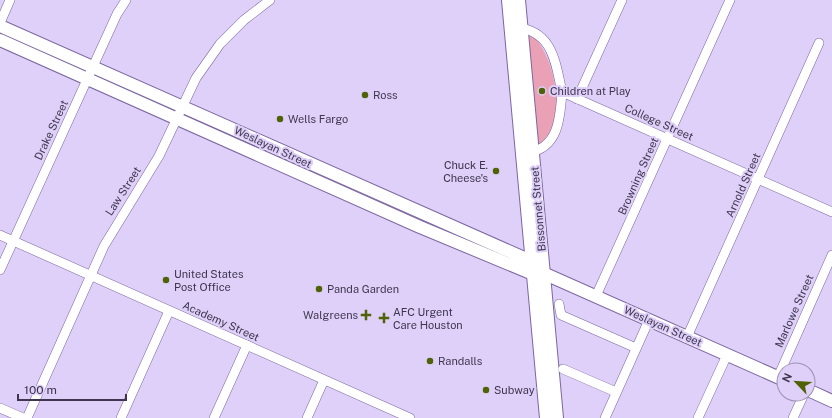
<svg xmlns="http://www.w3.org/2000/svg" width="832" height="418" font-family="'Public Sans',sans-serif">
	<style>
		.green { fill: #eaa1b5 }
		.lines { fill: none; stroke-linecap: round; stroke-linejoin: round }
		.minor-casing { stroke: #7c66a0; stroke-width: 10 }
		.secondary-casing { stroke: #7c66a0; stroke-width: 14 }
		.minor { stroke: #fff; stroke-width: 9 }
		.secondary { stroke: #fff; stroke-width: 12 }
		.poi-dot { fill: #506208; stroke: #ded0f8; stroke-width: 1.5 }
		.labels { text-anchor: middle; stroke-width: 4; stroke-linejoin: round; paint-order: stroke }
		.poi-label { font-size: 11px; fill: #3f354f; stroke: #ded0f8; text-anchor: start }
		.street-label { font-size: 11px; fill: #3f354f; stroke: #ded0f8 }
	</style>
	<rect width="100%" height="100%" fill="#ded0f8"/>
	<path class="green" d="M530,35c9,4 14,16 18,25 10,26 16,66 -10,85l-10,-108z"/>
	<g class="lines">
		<defs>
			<g id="minor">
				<polyline points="0,23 10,0"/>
				<path d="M515,27c38,4 40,34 47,65l270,120"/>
				<polyline points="577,99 622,0"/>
				<path d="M527,153c32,-5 33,-35 35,-61"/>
				<polyline points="0,235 410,418"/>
				<polyline points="0,270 117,14 126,0"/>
				<polyline points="596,296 730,0"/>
				<polyline points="559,304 561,315 636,348"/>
				<polyline points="687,337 819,43"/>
				<polyline points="563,369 616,392"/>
				<polyline points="778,377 832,255"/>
				<polyline points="0,408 23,418"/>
				<polyline points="27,418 104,246 159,156 196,78 220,44 244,20 270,0"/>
				<polyline points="121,418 169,311"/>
				<polyline points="214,418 247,345"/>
				<polyline points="307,418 324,380"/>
				<polyline points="605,418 649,320"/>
				<polyline points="698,418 727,355"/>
				<polyline points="793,418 804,394"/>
			</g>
			<g id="secondary">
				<polyline points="508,0 546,418"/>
				<polyline points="519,0 557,418"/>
				<polyline points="0,26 531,261 543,273 784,380"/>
				<polyline points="0,40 420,227 533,274 543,273"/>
				<polyline points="808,390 832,401"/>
			</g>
		</defs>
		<use href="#minor" class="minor-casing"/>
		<use href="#secondary" class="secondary-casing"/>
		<use href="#minor" class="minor"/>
		<use href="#secondary" class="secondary"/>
	</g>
	<g class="poi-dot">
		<circle cx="542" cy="91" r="4"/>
		<circle cx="365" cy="95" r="4"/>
		<circle cx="280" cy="119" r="4"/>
		<circle cx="496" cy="171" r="4"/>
		<circle cx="166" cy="280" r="4"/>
		<circle cx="319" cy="289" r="4"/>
		<path d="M364 309h4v4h4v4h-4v4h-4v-4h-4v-4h4z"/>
		<path d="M382 312h4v4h4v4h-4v4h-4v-4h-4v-4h4z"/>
		<circle cx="430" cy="361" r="4"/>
		<circle cx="486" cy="390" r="4"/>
	</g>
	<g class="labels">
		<g class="poi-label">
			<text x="550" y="95">Children at Play</text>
			<text x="373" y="99">Ross</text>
			<text x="288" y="123">Wells Fargo</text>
			<text x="488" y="169" text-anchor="end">Chuck E.<tspan x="488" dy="13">Cheese's</tspan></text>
			<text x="174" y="278">United States<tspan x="174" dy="13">Post Office</tspan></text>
			<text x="327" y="293">Panda Garden</text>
			<text x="393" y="316">AFC Urgent<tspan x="393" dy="13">Care Houston</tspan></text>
			<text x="358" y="319" text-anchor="end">Walgreens</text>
			<text x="438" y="365">Randalls</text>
			<text x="494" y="394">Subway</text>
		</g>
		<g class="street-label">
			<text transform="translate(659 122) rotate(24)" y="4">College Street</text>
			<text transform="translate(51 130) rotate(-65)" y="4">Drake Street</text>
			<text transform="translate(273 147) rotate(25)" y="4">Weslayan Street</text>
			<text transform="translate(638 176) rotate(-66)" y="4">Browning Street</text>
			<text transform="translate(743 185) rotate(-66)" y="4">Arnold Street</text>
			<text transform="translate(123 191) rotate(-57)" y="4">Law Street</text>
			<text transform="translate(538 209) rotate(-95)" y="4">Bissonnet Street</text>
			<text transform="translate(794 311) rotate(-66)" y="4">Marlowe Street</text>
			<text transform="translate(221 321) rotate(24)" y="4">Academy Street</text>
			<text transform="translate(663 326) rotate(24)" y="4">Weslayan Street</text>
		</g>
	</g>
	<g transform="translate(796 382) rotate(295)"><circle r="19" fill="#ded0f8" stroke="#9e92b4"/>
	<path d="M0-3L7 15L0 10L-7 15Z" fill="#506208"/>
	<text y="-6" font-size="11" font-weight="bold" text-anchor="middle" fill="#3f354f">N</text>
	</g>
	<path d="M18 394v6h108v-6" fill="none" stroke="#3f354f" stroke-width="2"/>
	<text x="24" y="394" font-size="12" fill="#3f354f" stroke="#ded0f8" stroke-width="3" paint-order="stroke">100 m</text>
</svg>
